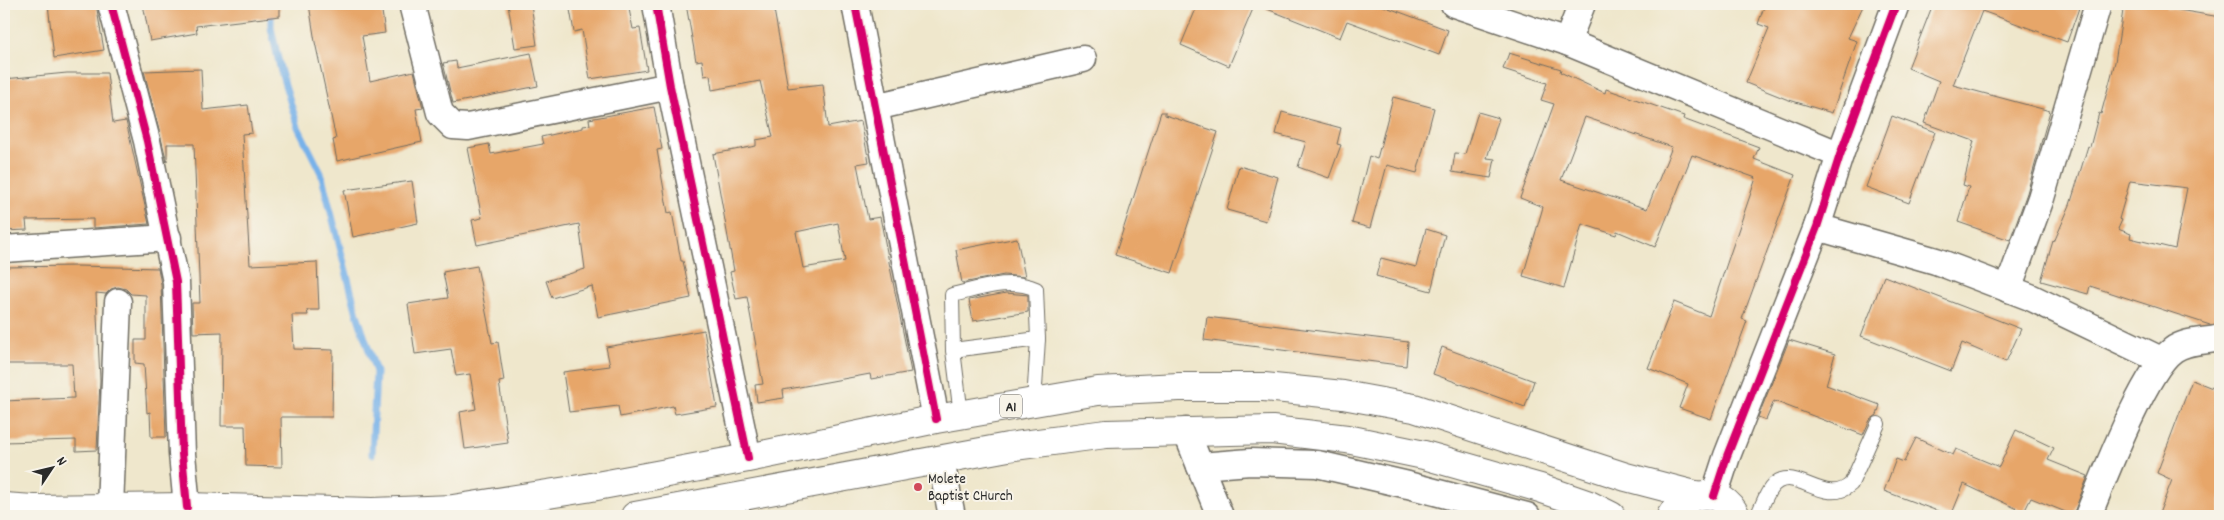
<svg xmlns="http://www.w3.org/2000/svg" width="2224" height="520" font-family="Dekko,sans-serif">
	<style>
		.lines { fill: none; stroke-linecap: round; stroke-linejoin: round }
		.stream { stroke: #78b2e9; stroke-width: 7 }
		.building { fill: #e7a669; fill-rule: evenodd }
		.service-casing { stroke: #706d63; stroke-width: 16 }
		.minor-casing { stroke: #706d63; stroke-width: 29 }
		.trunk-casing { stroke: #706d63; stroke-width: 30 }
		.service { stroke: #fff; stroke-width: 14 }
		.minor { stroke: #fff; stroke-width: 26 }
		.trunk { stroke: #fff; stroke-width: 28 }
		.cycleway-casing { stroke: #f7f3e8; stroke-width: 11 }
		.cycleway { stroke: #d6006c; stroke-width: 8 }
		.poi-dot { fill: #d1495b; stroke: #f7f3e8; stroke-width: 2 }
		.labels { text-anchor: middle; stroke-width: 4; stroke-linejoin: round; paint-order: stroke }
		.shield { fill: #f7f3e8; stroke: #686764; stroke-width: 1 }
		.shield-label { font-size: 14px; font-weight: bold; fill: #2b2b2b }
		.poi-label { font-size: 15px; fill: #2b2b2b; stroke: #f7f3e8; text-anchor: start }
	</style>
	<rect width="100%" height="100%" fill="#f7f3e8"/>
	<filter id="ink" filterUnits="userSpaceOnUse"><feTurbulence type="fractalNoise" baseFrequency=".02" numOctaves="2"/><feDisplacementMap in="SourceGraphic" scale="10" xChannelSelector="R" yChannelSelector="G"/><feConvolveMatrix kernelMatrix="1 2 1 2 8 2 1 2 1" color-interpolation-filters="sRGB"/></filter>
	<filter id="wash" filterUnits="userSpaceOnUse"><feTurbulence type="fractalNoise" baseFrequency=".0096" numOctaves="4" result="noise"/><feDisplacementMap in="SourceGraphic" scale="20" xChannelSelector="R" yChannelSelector="G"/><feGaussianBlur stdDeviation="1.12" result="paint"/><feColorMatrix in="noise" values="0 0 0 0 0 0 0 0 0 0 0 0 0 0 0 0 0 1.4 0 .05"/><feComposite in="paint" operator="in"/></filter>
	<g filter="url(#wash)">
		<rect width="100%" height="100%" fill="#efe7cc"/>
		<g class="lines">
			<polyline class="stream" points="271,4 271,28 281,72 298,127 321,173 357,314 376,372 372,454"/>
		</g>
		<g id="blocks">
			<g class="building">
				<polygon points="48,4 96,4 104,50 54,58"/>
				<polygon points="143,4 280,4 280,16 196,26 197,33 150,41"/>
				<polygon points="309,4 381,4 385,33 362,36 370,81 414,71 423,108 416,109 422,142 337,161 333,140 336,139 315,42"/>
				<polygon points="508,4 531,4 537,45 515,48"/>
				<polygon points="569,4 628,4 633,29 640,28 647,70 590,79 582,30 574,32"/>
				<path d="M686,4h87l15,84 35,-4 5,43 33,-6 8,41 -12,2 11,55 12,-2 31,155 -40,7 -1,-5 -87,16 1,8 -27,4 -2,-17 8,-1 -16,-87 -11,2 -6,-27 4,-1 -21,-117 43,-8v-6l17,-3 -13,-56 -48,9 -2,-15 -6,1 -2,-16 -6,1zM838,223l7,38 -42,7 -7,-36z"/>
				<polygon points="1198,4 1255,4 1229,66 1181,45"/>
				<polygon points="1378,4 1448,30 1439,55 1347,21 1340,38 1257,5"/>
				<polygon points="1765,4 1864,4 1848,38 1857,41 1832,113 1786,99 1746,83 1769,28 1758,24"/>
				<polygon points="1933,4 2068,4 2079,8 2067,42 1982,11 1953,85 2050,111 2027,193 2010,240 1958,222 1969,187 1963,185 1974,141 1924,123 1939,81 1908,68"/>
				<path d="M2124,4h44l-1,4 53,9v306l-10,2 -120,-39 -2,8 -47,-13 12,-40 1,1 16,-37 18,-59 2,1 9,-34 2,1 14,-52zM2130,181l57,7 -12,61 -45,-11 1,-4 -13,-5 4,-9 -3,-1z"/>
				<polygon points="531,53 538,86 453,103 443,63 456,61 457,68"/>
				<path d="M1509,53l52,16 -1,3 45,21 1,-4 78,27 -1,3 76,28 -5,12 41,16 -53,144 5,2 -36,98 -32,-11 9,-24 -40,-16 26,-66 35,14 47,-138 -64,-23 -37,92 -38,-16 -1,4 -34,-11 -18,64 -41,-12 20,-69 -23,-9 34,-94 -13,-4 6,-17 -44,-14zM1585,117l87,30 -25,62 -86,-29z"/>
				<polygon points="201,69 203,110 248,105 252,133 242,134 250,265 317,262 319,310 307,310 308,315 292,315 294,349 333,350 332,417 281,417 282,467 246,466 245,426 221,426 222,332 193,333 192,303 200,303 194,144 167,144 167,162 144,71"/>
				<polygon points="67,73 107,73 113,123 126,121 149,224 93,228 93,219 26,220 27,230 4,231 4,79"/>
				<polygon points="1393,97 1434,108 1417,173 1387,165 1370,228 1352,223 1369,156 1377,159"/>
				<polygon points="654,107 662,149 657,150 668,213 672,212 681,261 683,261 691,298 598,317 592,286 552,298 546,281 585,269 579,224 477,245 472,220 482,218 468,148 489,144 491,154 543,144 541,137 583,128 583,126 590,125 589,119"/>
				<polygon points="1161,112 1165,112 1165,115 1218,132 1172,273 1115,255"/>
				<polygon points="1282,112 1341,128 1337,144 1341,145 1329,178 1298,167 1306,142 1276,134"/>
				<polygon points="1478,112 1499,118 1487,158 1495,159 1491,178 1452,172 1455,153 1465,154"/>
				<polygon points="1892,116 1935,132 1909,203 1866,187"/>
				<polygon points="1239,166 1278,177 1266,221 1227,210"/>
				<polygon points="412,181 418,223 353,237 344,190"/>
				<polygon points="1426,229 1445,235 1431,291 1376,276 1381,258 1416,267"/>
				<polygon points="1017,238 1025,277 1004,275 962,283 956,250"/>
				<polygon points="77,266 158,268 161,284 166,437 151,437 150,412 147,413 144,364 135,363 135,340 146,340 146,295 131,294 126,289 118,287 111,289 106,294 96,293 100,380 97,450 76,451 76,440 4,442 4,401 74,398 72,364 4,364 4,267"/>
				<polygon points="477,266 492,343 498,342 504,381 499,382 508,443 465,449 460,412 476,409 470,374 456,376 451,349 415,354 408,304 448,298 443,272"/>
				<polygon points="1884,276 2021,329 2006,362 1962,343 1951,371 1861,336"/>
				<polygon points="1006,293 1028,295 1028,312 973,321 969,300"/>
				<polygon points="1207,317 1408,342 1406,366 1204,340"/>
				<polygon points="704,330 717,407 675,414 673,406 620,417 618,406 569,412 563,372 610,366 606,347"/>
				<polygon points="1789,340 1835,354 1826,385 1880,405 1877,415 1870,420 1863,435 1774,401 1766,420 1758,417"/>
				<polygon points="1442,347 1534,381 1525,407 1433,374"/>
				<polygon points="2192,380 2220,391 2220,516 2158,516 2172,480 2157,473"/>
				<polygon points="2016,430 2054,448 2048,460 2088,476 2073,515 2031,498 2024,512 1964,484 1951,516 1884,491 1896,459 1904,462 1916,438 1953,455 1956,449 1999,467"/>
			</g>
		</g>
	</g>
	<g filter="url(#ink)">
		<use href="#blocks" fill-opacity="0" stroke="#706d63" stroke-width="1"/>
		<g class="lines">
			<defs>
				<g id="service">
					<path d="M953,350l-1,-55c27,-6 58,-18 84,-6l2,50"/>
					<polyline points="961,415 953,350 1038,339 1034,402"/>
					<path d="M1757,516c5,-9 8,-20 14,-28 21,-28 53,21 80,-4l27,-60"/>
				</g>
				<g id="minor">
					<polyline points="111,4 147,141 176,282 182,454 187,507"/>
					<polyline points="412,4 440,113 453,126 468,127 670,86"/>
					<polyline points="656,4 670,86 748,458"/>
					<polyline points="855,4 936,419"/>
					<polyline points="1454,4 1567,42 1840,155"/>
					<polyline points="1567,42 1582,4"/>
					<polyline points="875,107 1083,59"/>
					<polyline points="1817,227 1936,261 2030,297 2161,360"/>
					<polyline points="4,249 168,238"/>
					<polyline points="2008,289 2041,198 2098,4"/>
					<polyline points="1186,431 1220,516"/>
					<polyline points="941,461 952,516"/>
					<polyline points="1200,466 1250,462 1317,464 1408,485 1527,516"/>
					<polyline points="1714,496 1727,456 1817,227 1840,155 1896,4"/>
					<polyline points="110,508 118,302"/>
					<path d="M2088,516c15,-36 56,-145 85,-166 13,-10 31,-8 47,-12"/>
				</g>
				<g id="trunk">
					<polyline points="4,507 33,509 187,507 373,512 453,509 586,488 748,458 936,419 1034,402 1098,391 1179,387 1264,387 1343,395 1414,408 1626,477 1695,495"/>
					<polyline points="635,516 1008,447 1106,434 1272,430 1347,439 1424,455 1540,488 1589,505 1611,516"/>
					<path d="M1671,516c15,-26 51,-30 65,0"/>
				</g>
			</defs>
			<use href="#service" class="service-casing"/>
			<use href="#minor" class="minor-casing"/>
			<use href="#trunk" class="trunk-casing"/>
			<use href="#service" class="service"/>
			<use href="#minor" class="minor"/>
			<use href="#trunk" class="trunk"/>
			<defs>
				<g id="cycleway">
					<polyline points="111,4 147,141 176,282 182,454 187,507"/>
					<polyline points="656,4 670,86 748,458"/>
					<polyline points="855,4 936,419"/>
					<polyline points="1714,496 1727,456 1817,227 1840,155 1896,4"/>
				</g>
			</defs>
			<use href="#cycleway" class="cycleway-casing"/>
			<use href="#cycleway" class="cycleway"/>
		</g>
	</g>
	<circle class="poi-dot" cx="918" cy="487" r="5"/>
	<g class="labels">
		<rect class="shield" x="1000" y="394.5" width="22" height="23" rx="4"/>
		<g class="shield-label">
			<text x="1011" y="411">A1</text>
		</g>
		<g class="poi-label">
			<text x="928" y="483">Molete<tspan x="928" dy="17">Baptist CHurch</tspan></text>
		</g>
	</g>
	<rect width="2224" height="520" fill="none" stroke="#f7f3e8" stroke-width="20"/>
	<g transform="translate(52 468) rotate(55)" stroke="#f7f3e8" stroke-width="4" paint-order="stroke">
	<path d="M0-4L9 19L0 12L-9 19Z" fill="#2b2b2b"/>
	<text y="-8" font-size="14" font-weight="bold" text-anchor="middle" fill="#2b2b2b">N</text>
	</g>
</svg>
